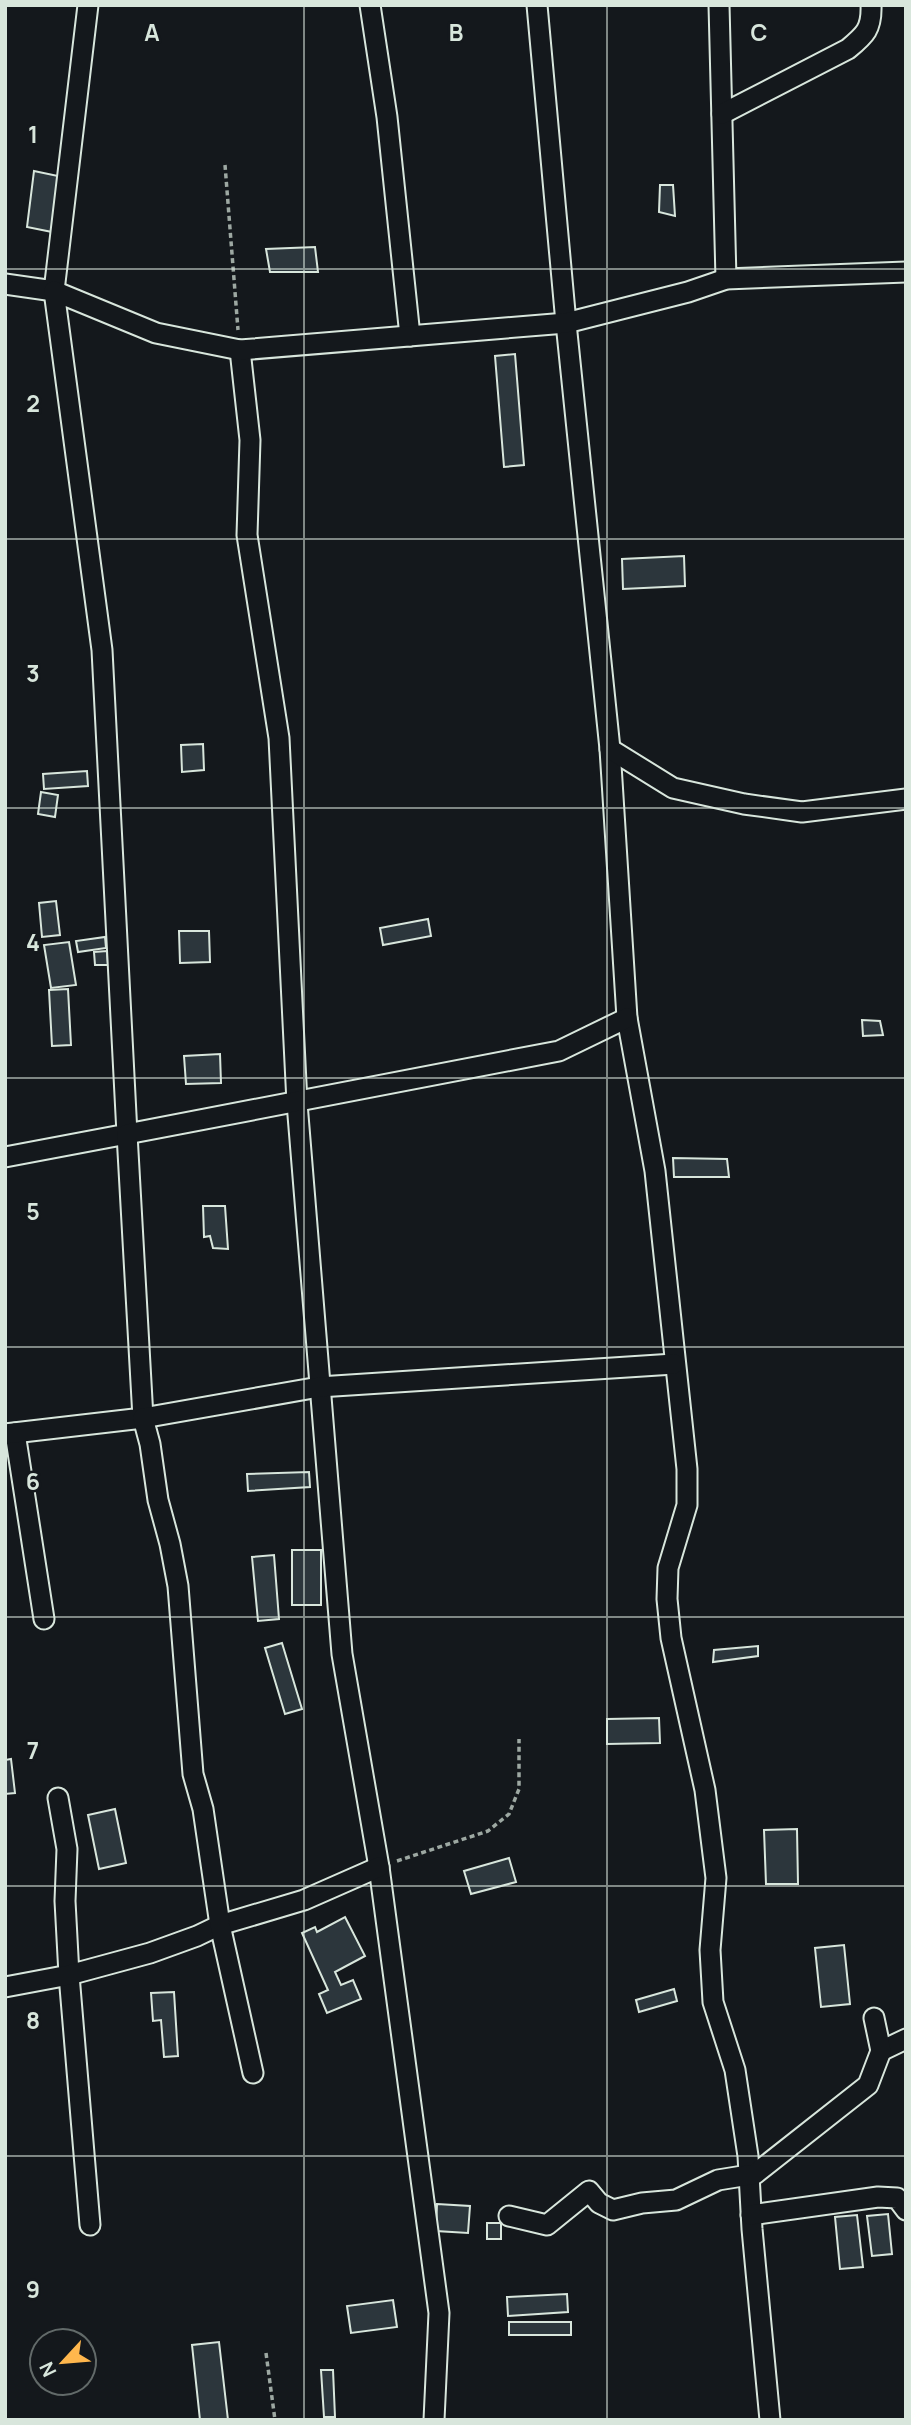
<svg xmlns="http://www.w3.org/2000/svg" width="911" height="2425" font-family="Manrope,sans-serif">
	<style>
		.building { fill: #2c363c; stroke: #d8e6dc; stroke-width: 2 }
		.lines { fill: none; stroke-linecap: round; stroke-linejoin: round }
		.street-casing { stroke: #d8e6dc; stroke-width: 23 }
		.path { stroke: #9da8a2; stroke-width: 3.5; stroke-dasharray: 5 3.5; stroke-linecap: butt }
		.street { stroke: #14181c; stroke-width: 19 }
		.grid { fill: none; stroke: #d8e6dc; stroke-width: 2; stroke-opacity: 0.55 }
		.grid-label { font-size: 23px; text-anchor: middle; font-weight: bold; fill: #d8e6dc; stroke: #14181c; stroke-width: 5; stroke-linejoin: round; paint-order: stroke }
	</style>
	<rect width="100%" height="100%" fill="#14181c"/>
	<g class="building">
		<polygon points="34,171 58,176 52,232 27,227"/>
		<polygon points="660,185 673,185 675,216 659,212"/>
		<polygon points="315,247 318,272 270,272 266,249"/>
		<polygon points="515,354 524,465 504,467 495,356"/>
		<polygon points="684,556 685,586 623,589 622,559"/>
		<polygon points="203,744 204,770 182,772 181,745"/>
		<polygon points="87,771 88,786 44,789 43,774"/>
		<polygon points="41,792 58,795 55,817 38,814"/>
		<polygon points="56,901 60,935 42,937 39,903"/>
		<polygon points="428,919 431,936 383,945 380,928"/>
		<polygon points="179,931 209,931 210,962 180,963"/>
		<polygon points="105,937 106,948 78,952 76,941"/>
		<polygon points="69,942 76,985 51,988 44,945"/>
		<polygon points="107,951 108,965 95,965 94,952"/>
		<polygon points="68,989 71,1045 52,1046 49,990"/>
		<polygon points="862,1020 880,1021 883,1035 863,1036"/>
		<polygon points="220,1054 221,1083 186,1084 184,1056"/>
		<polygon points="673,1158 727,1159 729,1177 674,1177"/>
		<polygon points="203,1206 225,1206 228,1249 213,1248 210,1236 204,1237"/>
		<polygon points="309,1472 310,1487 248,1491 247,1474"/>
		<rect x="292" y="1550" width="29" height="55"/>
		<polygon points="274,1555 279,1619 258,1621 252,1557"/>
		<polygon points="282,1643 302,1709 285,1714 265,1648"/>
		<polygon points="758,1646 758,1656 713,1662 714,1650"/>
		<polygon points="659,1718 660,1743 607,1744 607,1719"/>
		<polygon points="11,1759 15,1793 5,1794 5,1760"/>
		<polygon points="115,1809 126,1863 99,1869 88,1815"/>
		<polygon points="797,1829 798,1884 766,1884 764,1830"/>
		<polygon points="509,1858 516,1882 471,1894 464,1871"/>
		<polygon points="345,1917 365,1956 335,1972 341,1985 353,1980 361,1999 327,2013 319,1994 328,1990 302,1933 315,1927 317,1932"/>
		<polygon points="844,1945 850,2004 821,2007 815,1948"/>
		<polygon points="674,1989 677,2001 639,2012 636,2000"/>
		<polygon points="174,1992 178,2056 164,2057 161,2020 153,2021 151,1993"/>
		<polygon points="437,2204 470,2206 468,2233 436,2231"/>
		<polygon points="888,2214 892,2254 872,2256 867,2216"/>
		<polygon points="857,2215 863,2267 840,2269 835,2217"/>
		<rect x="487" y="2223" width="14" height="16"/>
		<polygon points="567,2294 568,2312 508,2316 507,2297"/>
		<polygon points="393,2300 397,2327 351,2333 347,2306"/>
		<rect x="509" y="2322" width="62" height="13"/>
		<polygon points="219,2342 228,2420 200,2420 192,2345"/>
		<polygon points="321,2370 333,2370 335,2417 324,2417"/>
	</g>
	<g class="lines">
		<defs>
			<g id="street">
				<polyline points="370,5 387,117 410,336"/>
				<polyline points="537,5 566,323 610,749 627,1018 655,1171 687,1469 687,1505 668,1568 667,1599 671,1638 705,1790 716,1878 710,1950 713,2002 735,2070 748,2156 752,2229 770,2420"/>
				<polyline points="719,5 726,279"/>
				<path d="M722,114l126,-65c17,-14 24,-20 23,-44"/>
				<polyline points="5,284 54,291 88,5"/>
				<polyline points="240,350 250,440 247,535 279,738 297,1103 342,1654 379,1867 439,2313 434,2420"/>
				<polyline points="610,749 673,788 744,804 802,812 906,799"/>
				<polyline points="5,1157 127,1134 102,650 54,291 156,333 240,350 566,323 688,292 726,279 906,272"/>
				<polyline points="15,1433 44,1619"/>
				<polyline points="5,1434 143,1418 127,1134 559,1051 627,1018"/>
				<polyline points="58,1798 67,1849 65,1901 69,1975 90,2225"/>
				<polyline points="5,1987 69,1975 150,1953 197,1936 220,1925 304,1900 379,1867"/>
				<polyline points="881,2051 906,2039"/>
				<polyline points="253,2073 220,1925 203,1809 193,1774 178,1586 170,1544 158,1500 150,1444 143,1418 319,1387 674,1364"/>
				<polyline points="751,2215 878,2197 897,2198 906,2210"/>
				<polyline points="509,2216 547,2225 589,2191 599,2203 613,2210 642,2203 676,2200 718,2180 755,2174 868,2085 881,2051 874,2018"/>
			</g>
		</defs>
		<use href="#street" class="street-casing"/>
		<g class="path">
			<polyline points="225,165 238,330"/>
			<polyline points="397,1861 488,1831 509,1814 519,1789 519,1739"/>
			<polyline points="266,2353 275,2420"/>
		</g>
		<use href="#street" class="street"/>
	</g>
	<path class="grid" d="M304,5v2415M607,5v2415M5,269h901M5,539h901M5,808h901M5,1078h901M5,1347h901M5,1617h901M5,1886h901M5,2156h901"/>
	<g class="grid-label">
		<text x="152" y="41">A</text>
		<text x="456" y="41">B</text>
		<text x="759" y="41">C</text>
		<text x="33" y="143">1</text>
		<text x="33" y="412">2</text>
		<text x="33" y="682">3</text>
		<text x="33" y="951">4</text>
		<text x="33" y="1220">5</text>
		<text x="33" y="1490">6</text>
		<text x="33" y="1759">7</text>
		<text x="33" y="2029">8</text>
		<text x="33" y="2298">9</text>
	</g>
	<rect width="911" height="2425" fill="none" stroke="#d8e6dc" stroke-width="14"/>
	<g transform="translate(63 2362) rotate(244)"><circle r="33" fill="#14181c" stroke="#626a69" stroke-width="2"/>
	<path d="M0-5L12 26L0 18L-12 26Z" fill="#ffb74d"/>
	<text y="-10" font-size="19" font-weight="bold" text-anchor="middle" fill="#d8e6dc">N</text>
	</g>
</svg>
